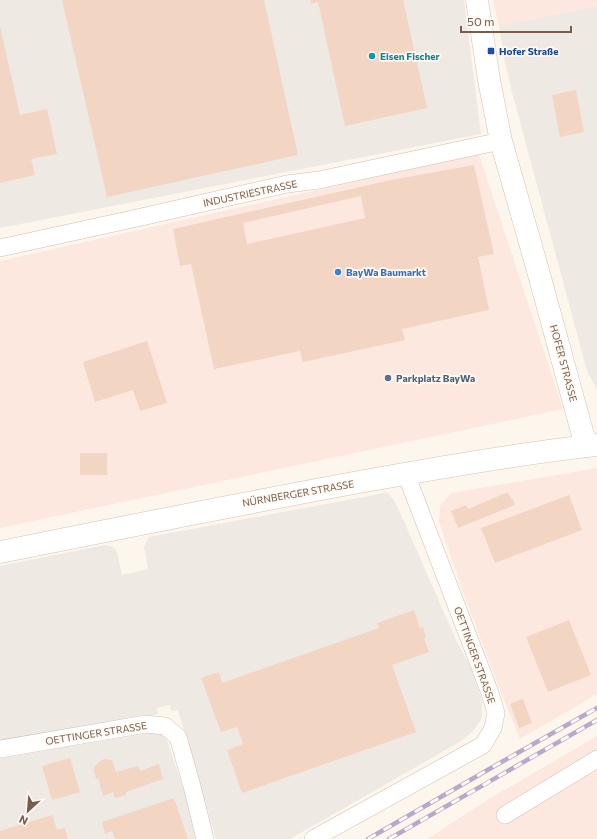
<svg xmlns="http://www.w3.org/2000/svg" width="597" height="839" font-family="Commissioner,sans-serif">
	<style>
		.commercial { fill: #fde8e0 }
		.industrial { fill: #efe9e4 }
		.building { fill: #f3d5c3; fill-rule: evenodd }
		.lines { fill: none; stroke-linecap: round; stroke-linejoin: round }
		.street-casing { stroke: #d1beb0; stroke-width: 18 }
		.secondary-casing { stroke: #d6c0b0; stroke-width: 23 }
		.street { stroke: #fff; stroke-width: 17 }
		.secondary { stroke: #fff; stroke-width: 22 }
		.rail-casing { stroke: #b9a8c9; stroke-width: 4.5 }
		.rail { stroke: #fffaf3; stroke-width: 3; stroke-dasharray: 9; stroke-linecap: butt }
		.transit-dot { fill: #1a4fb4; stroke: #fffaf3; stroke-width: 1.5 }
		.culture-dot { fill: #0f9aa8; stroke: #fffaf3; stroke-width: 1.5 }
		.shop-dot { fill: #3f7fe0; stroke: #fffaf3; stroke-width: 1.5 }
		.service-dot { fill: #5c6f8a; stroke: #fffaf3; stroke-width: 1.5 }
		.labels { text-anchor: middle; stroke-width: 3.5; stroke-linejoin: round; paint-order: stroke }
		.transit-label { font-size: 10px; font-weight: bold; fill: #164399; stroke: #fffaf3; text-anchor: start }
		.culture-label { font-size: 10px; font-weight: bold; fill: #0d838f; stroke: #fffaf3; text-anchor: start }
		.street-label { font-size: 10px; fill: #7a5c4d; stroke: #fffaf3 }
		.shop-label { font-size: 10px; font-weight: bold; fill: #366cbe; stroke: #fffaf3; text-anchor: start }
		.service-label { font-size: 10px; font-weight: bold; fill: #4e5e75; stroke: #fffaf3; text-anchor: start }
	</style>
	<rect width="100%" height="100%" fill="#fdf6ec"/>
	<g class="commercial">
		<polygon points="493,0 597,0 597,6 499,26"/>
		<polygon points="479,154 563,409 0,528 0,261"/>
		<polygon points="597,468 597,694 520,739 506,705 465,598 439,522 440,506 451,493"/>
		<polygon points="597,736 597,839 427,839 489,799"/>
	</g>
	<g class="industrial">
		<polygon points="0,0 464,0 481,134 0,228"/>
		<polygon points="597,6 597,390 587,371 512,92 505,62 499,26"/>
		<polygon points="387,492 393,499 399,510 456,640 470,666 482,700 482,718 474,730 463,740 290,839 216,839 178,710 171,711 170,705 157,708 158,714 0,743 0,566 105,545 110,546 114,548 117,552 122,575 148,569 144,547 149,537 369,496"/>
		<polygon points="159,716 200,839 0,839 0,744"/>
	</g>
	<g class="building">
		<polygon points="62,0 264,0 298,155 107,197"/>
		<polygon points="310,0 403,0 427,108 345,126 318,2 311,4"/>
		<polygon points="0,26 20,115 47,109 57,154 31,159 35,175 0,183"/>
		<polygon points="576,90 584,132 560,137 552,95"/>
		<path d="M474,165l20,89 -16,3 11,53 -87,19 3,11 -102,22 -3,-11 -86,18 -23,-105 -11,2 -7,-37 218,-49zM361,196l4,22 -118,26 -4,-21z"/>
		<polygon points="147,341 167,403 140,411 133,390 95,402 83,362"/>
		<rect x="80" y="453" width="27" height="22"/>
		<polygon points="508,492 511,499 513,499 515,505 458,528 451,511 466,505 468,509"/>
		<polygon points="569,495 582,530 495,563 481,528"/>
		<polygon points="414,610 420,628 423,627 426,637 424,638 429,652 392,665 416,732 242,793 227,750 243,744 237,727 221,732 201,678 219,672 222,683 379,628 377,623"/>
		<polygon points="569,620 591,675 548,692 526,637"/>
		<polygon points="523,699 532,723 519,728 510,704"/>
		<polygon points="70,758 80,792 52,800 42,766"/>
		<polygon points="104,759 112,760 116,772 138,766 140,771 159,764 163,779 126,792 126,795 115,798 113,792 103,796 98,778 96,779 94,771 95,766 100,761"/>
		<polygon points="174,798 188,839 115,839 112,831 105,834 102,822"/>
		<polygon points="52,815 57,830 65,828 68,839 0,839 0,831"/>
	</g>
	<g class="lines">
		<defs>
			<g id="street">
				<polyline points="0,248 137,218 287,184 319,180 501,141"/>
				<polyline points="0,749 146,724 165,726 178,737 192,786 205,839"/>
				<polyline points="505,815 597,759"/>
				<polyline points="313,839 483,745 493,728 496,713 490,693 406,474"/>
			</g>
			<g id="secondary">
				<polyline points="477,0 489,80 501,141 537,267 586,446"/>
				<path d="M0,552c120,-24 239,-48 359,-70 79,-14 158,-28 238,-37"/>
			</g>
		</defs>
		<use href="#street" class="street-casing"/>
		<use href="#secondary" class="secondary-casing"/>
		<use href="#street" class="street"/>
		<use href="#secondary" class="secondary"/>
		<defs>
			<g id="rail">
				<polyline points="368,839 498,764 597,708"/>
				<polyline points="389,839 597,720"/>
			</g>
		</defs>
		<use href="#rail" class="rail-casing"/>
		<use href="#rail" class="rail"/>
	</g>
	<rect class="transit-dot" x="487" y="47" width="8" height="8" rx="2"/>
	<circle class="culture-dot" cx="372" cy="56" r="4"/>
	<circle class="shop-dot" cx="338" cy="272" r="4"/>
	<circle class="service-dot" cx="388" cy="378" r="4"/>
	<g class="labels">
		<g class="transit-label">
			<text x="499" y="55">Hofer Straße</text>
		</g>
		<g class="culture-label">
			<text x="380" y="60">Eisen Fischer</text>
		</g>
		<g class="street-label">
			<text transform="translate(250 193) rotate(-12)" y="4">INDUSTRIESTRASSE</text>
			<text transform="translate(564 363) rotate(75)" y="4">HOFER STRASSE</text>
			<text transform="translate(298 493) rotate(-10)" y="4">NÜRNBERGER STRASSE</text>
			<text transform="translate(475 655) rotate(70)" y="4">OETTINGER STRASSE</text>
			<text transform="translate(96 733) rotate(-9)" y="4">OETTINGER STRASSE</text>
		</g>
		<g class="shop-label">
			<text x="346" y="276">BayWa Baumarkt</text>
		</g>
		<g class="service-label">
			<text x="396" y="382">Parkplatz BayWa</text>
		</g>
	</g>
	<g transform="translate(28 811) rotate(206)" stroke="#fffaf3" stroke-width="3" paint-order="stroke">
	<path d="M0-3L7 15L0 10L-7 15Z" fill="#7a5c4d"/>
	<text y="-6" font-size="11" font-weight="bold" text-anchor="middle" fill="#7a5c4d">N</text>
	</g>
	<path d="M461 26v6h110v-6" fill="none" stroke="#7a5c4d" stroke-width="2"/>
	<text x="467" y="26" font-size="12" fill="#7a5c4d" stroke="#fffaf3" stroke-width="3" paint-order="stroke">50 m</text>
</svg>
